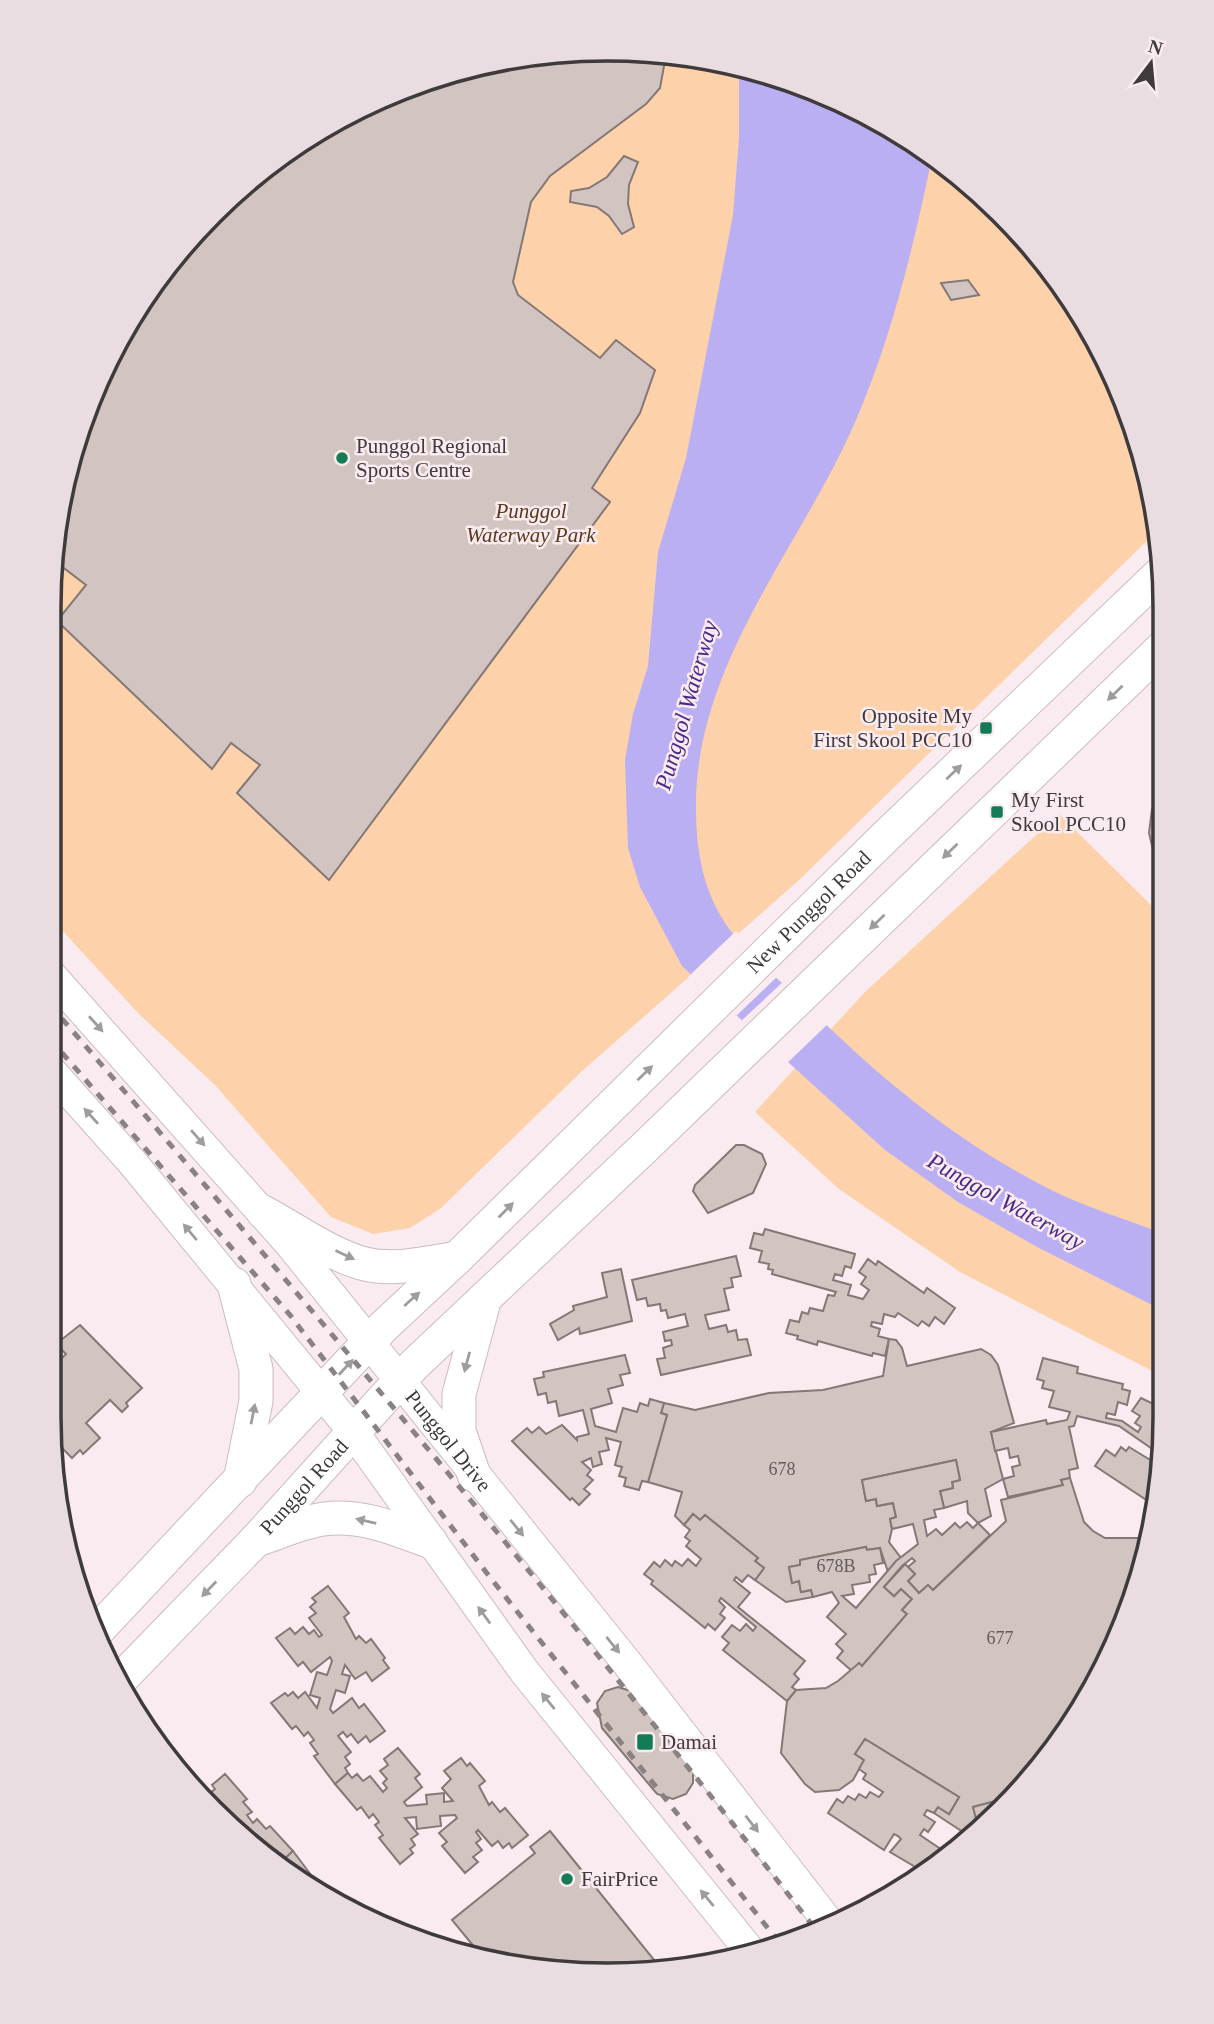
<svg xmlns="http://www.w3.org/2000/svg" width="1214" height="2024" font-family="Georgia,serif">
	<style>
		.green { fill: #fdd1aa }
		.water { fill: #bbaff4 }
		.pier { fill: #f9ebef }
		.building { fill: #d1c4c1; stroke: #847876; stroke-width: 2 }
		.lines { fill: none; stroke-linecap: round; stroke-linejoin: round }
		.tertiary-casing { stroke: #cabdc1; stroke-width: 32 }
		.secondary-casing { stroke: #cabdc1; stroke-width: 35 }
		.tertiary { stroke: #fff; stroke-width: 30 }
		.secondary { stroke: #fff; stroke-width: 33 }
		.rail { stroke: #8a8183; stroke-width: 5; stroke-dasharray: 9 9; stroke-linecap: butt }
		.oneway { fill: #9f9c9d }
		.poi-dot { fill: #137c57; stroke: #f9ebef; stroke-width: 2.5 }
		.labels { text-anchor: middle; stroke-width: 5; stroke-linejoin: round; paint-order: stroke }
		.number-label { font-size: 18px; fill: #645c5c }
		.poi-label { font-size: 21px; fill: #3f3a3b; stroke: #f9ebef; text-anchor: start }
		.park-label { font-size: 21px; font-style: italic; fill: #583a1c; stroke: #f9ebef }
		.street-label { font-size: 21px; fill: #3f3a3b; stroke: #f9ebef }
		.water-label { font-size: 23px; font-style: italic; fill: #482a8b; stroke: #f9ebef }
		.rim { fill: none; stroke: #3f3a3b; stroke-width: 3.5 }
	</style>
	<rect width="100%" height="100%" fill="#f9ebef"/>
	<g class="green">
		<polygon points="607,49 716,60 821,92 917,143 1026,239 1090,328 1136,428 1156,532 798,881 581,1072 440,1209 410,1228 373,1234 331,1217 215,1085 138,1013 50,917 50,570 79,427 143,297 213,212 297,143 394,91 499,60"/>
		<polygon points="1059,814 1164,918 1164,1377 960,1272 839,1189 755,1112 865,992"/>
	</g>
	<path class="water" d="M739,67c66,20 141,43 193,90 -18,88 -40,179 -76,263 -56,130 -164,245 -160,395 1,40 8,77 31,111 19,28 57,57 82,82 73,72 148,134 240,181 36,18 77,30 115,45v77l-127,-64 -79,-45 -73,-52 -203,-184 -42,-79 -12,-39 -3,-88 8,-46 15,-48 10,-114 28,-94 47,-243 6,-77z"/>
	<g class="pier">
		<polygon points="736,931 780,974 734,1018 688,977"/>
		<polygon points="785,980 829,1023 785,1065 739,1023"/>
	</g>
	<g class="building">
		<polygon points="607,49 666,55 660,88 646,104 550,176 531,202 513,282 518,295 600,358 616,340 655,370 640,413 592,488 610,502 329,880 237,793 260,765 231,743 212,769 57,621 86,585 52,559 79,427 143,297 213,212 297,143 394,91 499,60"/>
		<polygon points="624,156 638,162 629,185 628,204 634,227 622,234 609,216 597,207 570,202 571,191 589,188 607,177"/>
		<polygon points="968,280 979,295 951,300 941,283"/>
		<polygon points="1164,786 1164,868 1154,854 1149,833 1152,809"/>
		<polygon points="736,1145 744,1145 762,1154 766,1164 753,1193 708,1213 693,1191 695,1185"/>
		<polygon points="765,1229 855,1254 851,1268 845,1266 842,1276 835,1274 833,1280 851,1285 848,1295 863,1299 869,1290 861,1284 866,1277 859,1272 868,1259 876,1265 878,1261 924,1293 927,1288 955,1308 944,1324 935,1317 929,1326 922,1321 918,1326 898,1313 895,1317 884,1314 882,1324 872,1322 871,1326 880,1329 878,1336 889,1339 885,1356 873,1353 872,1356 818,1341 817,1345 797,1339 798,1336 786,1333 790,1320 799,1322 802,1312 808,1314 810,1308 823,1311 828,1295 834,1296 836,1292 772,1274 773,1270 768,1269 769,1264 759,1262 762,1251 750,1248 754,1233 763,1235"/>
		<polygon points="736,1256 741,1276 731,1278 733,1287 724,1289 729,1310 705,1315 709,1329 726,1325 728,1332 736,1330 738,1340 747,1339 751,1355 661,1375 657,1359 665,1358 663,1348 672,1345 671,1340 665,1341 663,1332 688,1326 685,1314 668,1318 666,1310 661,1311 660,1304 648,1306 646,1298 637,1300 632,1280"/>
		<polygon points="621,1269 632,1321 580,1334 579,1328 558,1340 550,1324 574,1310 573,1306 607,1297 602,1273"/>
		<polygon points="49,1293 58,1302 49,1311"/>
		<polygon points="80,1325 142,1388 126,1403 128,1406 122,1412 110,1400 86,1423 100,1438 83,1454 80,1450 72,1458 52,1438 49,1417 49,1353 58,1362 66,1354 56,1344"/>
		<polygon points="889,1339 896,1340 902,1348 907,1366 981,1349 991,1355 998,1365 1014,1423 991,1432 1003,1479 985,1489 991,1516 978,1523 968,1513 967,1501 944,1508 940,1491 953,1488 952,1482 960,1480 956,1460 862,1480 866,1501 876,1499 877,1506 893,1503 896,1517 890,1519 892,1529 889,1542 901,1558 888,1572 880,1548 867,1550 866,1547 800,1560 800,1565 789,1567 792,1583 799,1581 801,1592 811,1590 813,1597 786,1602 755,1580 764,1568 755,1561 758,1558 705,1515 700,1520 693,1514 684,1525 675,1516 682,1492 648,1482 667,1415 661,1413 664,1403 695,1410 769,1393 823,1390 883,1376"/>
		<polygon points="625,1355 630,1373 620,1375 623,1385 608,1389 612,1403 591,1409 595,1426 616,1432 623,1408 637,1412 640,1403 648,1406 650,1399 664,1403 661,1413 667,1415 648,1482 642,1481 639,1490 624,1486 626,1478 619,1476 622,1467 615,1465 621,1442 606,1438 609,1450 599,1452 602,1464 593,1467 591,1458 582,1462 591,1470 587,1475 593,1480 584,1489 590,1494 579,1505 572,1498 570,1500 512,1441 527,1428 532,1433 539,1427 546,1434 562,1425 577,1440 577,1437 589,1434 583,1410 559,1416 556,1401 548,1403 546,1393 538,1395 534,1379 544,1377 543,1372"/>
		<polygon points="1043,1358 1078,1367 1077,1373 1123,1384 1122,1389 1130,1391 1127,1405 1118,1402 1115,1415 1107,1413 1106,1418 1122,1421 1138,1432 1141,1427 1135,1423 1140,1416 1132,1411 1141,1398 1164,1409 1164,1454 1154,1505 1095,1466 1106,1450 1115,1456 1121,1447 1126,1451 1129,1447 1152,1461 1158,1453 1119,1426 1077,1416 1074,1426 1069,1427 1078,1468 1069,1470 1070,1478 1061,1480 1063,1485 1008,1497 1003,1479 1014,1476 1012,1467 1020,1465 1018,1456 1010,1458 1008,1448 995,1451 991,1432 1046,1420 1047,1424 1067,1420 1070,1412 1049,1407 1054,1391 1042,1388 1044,1381 1037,1379"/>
		<polygon points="956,1460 960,1480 952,1482 953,1488 940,1491 944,1508 934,1510 936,1517 924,1520 927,1536 936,1529 942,1535 955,1523 960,1528 967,1522 973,1528 978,1523 990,1535 933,1590 928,1585 919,1593 908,1581 915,1574 908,1567 915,1561 912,1558 902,1566 884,1587 894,1596 901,1589 912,1599 902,1610 907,1614 862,1666 859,1663 852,1671 837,1658 843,1651 836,1644 846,1634 827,1617 839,1603 832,1592 813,1597 811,1590 801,1592 799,1581 792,1583 789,1567 800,1565 800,1560 866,1547 867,1550 880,1548 883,1563 874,1565 876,1574 869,1575 870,1582 852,1585 854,1594 842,1596 856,1608 896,1561 918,1544 913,1524 892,1529 890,1519 896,1517 893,1503 877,1506 876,1499 866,1501 862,1480"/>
		<polygon points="1070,1478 1084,1522 1093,1531 1105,1538 1147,1538 1135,1597 1071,1727 1003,1799 973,1807 978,1826 969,1836 934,1813 938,1807 949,1814 959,1797 865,1739 855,1754 864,1760 853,1780 839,1790 815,1792 805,1784 781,1753 787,1701 796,1690 826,1688 838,1681 859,1663 862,1666 907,1614 902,1610 912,1599 901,1589 894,1596 884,1587 905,1564 915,1574 908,1581 919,1593 928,1585 933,1590 1006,1521 1001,1500 1063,1485 1061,1480"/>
		<polygon points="693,1514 700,1520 705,1515 758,1558 755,1561 764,1568 755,1580 748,1575 742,1582 736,1577 734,1580 750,1593 738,1607 805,1661 794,1674 799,1679 792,1687 796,1690 787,1701 723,1650 729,1643 722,1637 732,1625 740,1631 746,1624 753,1631 756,1627 721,1598 719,1601 725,1607 720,1614 725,1618 715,1630 708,1624 705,1628 651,1584 653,1581 644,1574 654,1562 660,1567 665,1560 672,1566 675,1561 682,1566 688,1559 696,1566 701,1559 686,1546 690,1541 685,1537 690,1530 684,1525"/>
		<polygon points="328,1586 349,1613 344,1617 356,1639 359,1636 366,1643 371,1639 385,1658 383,1660 389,1668 372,1681 366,1672 355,1679 345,1665 342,1674 350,1676 345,1693 336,1690 330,1709 333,1713 352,1698 359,1708 364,1704 385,1731 370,1742 366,1736 358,1743 351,1734 347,1737 343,1732 338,1736 351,1752 345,1757 350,1764 345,1768 348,1773 335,1784 314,1756 318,1754 310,1743 314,1740 308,1732 304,1736 296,1726 292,1729 271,1703 285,1693 288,1696 293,1692 298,1698 305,1692 317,1708 320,1698 310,1695 317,1672 327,1675 332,1661 330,1657 311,1672 303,1662 298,1666 276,1638 290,1628 295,1634 303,1627 309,1634 314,1630 319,1637 322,1635 309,1618 316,1613 310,1607 316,1602 312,1598"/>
		<polygon points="618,1687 637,1693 693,1767 693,1783 686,1794 673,1799 657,1794 602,1728 597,1703 605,1691"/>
		<polygon points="865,1739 959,1797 949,1814 938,1807 934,1813 927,1810 924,1815 935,1822 928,1832 924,1829 920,1835 951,1856 918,1875 914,1872 917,1868 890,1852 901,1839 898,1836 894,1834 884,1850 828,1813 837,1799 843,1803 848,1796 855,1800 859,1794 866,1798 870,1792 879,1797 883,1792 863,1779 866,1774 859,1769 864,1760 855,1754"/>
		<polygon points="398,1748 420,1774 415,1778 422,1787 404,1802 407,1806 427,1804 426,1795 444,1793 444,1802 453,1801 442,1788 451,1779 444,1771 461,1758 467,1766 470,1763 485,1781 479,1786 489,1805 492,1802 500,1812 505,1808 528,1835 512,1848 509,1843 503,1848 498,1841 492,1846 478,1830 476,1832 481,1839 476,1843 482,1850 473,1857 478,1862 465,1873 442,1846 447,1842 439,1833 457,1818 455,1815 440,1816 441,1826 417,1829 416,1817 405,1818 418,1834 411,1839 415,1845 410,1849 413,1853 400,1864 379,1838 383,1835 375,1825 379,1822 373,1814 369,1818 361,1807 357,1810 335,1784 348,1773 352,1778 357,1774 363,1781 370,1776 383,1792 387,1788 383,1783 387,1779 380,1771 388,1765 384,1759"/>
		<polygon points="225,1774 247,1799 243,1802 252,1812 247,1815 253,1823 257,1819 266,1829 270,1826 293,1851 280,1863 275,1858 269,1861 211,1803 215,1799 210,1793 215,1789 212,1785"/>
		<polygon points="1003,1799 978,1826 973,1807"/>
		<polygon points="550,1831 571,1857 659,1966 607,1975 480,1954 452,1920 535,1853 530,1847"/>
		<polygon points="293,1851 314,1879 311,1881 313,1884 283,1868 280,1863"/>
	</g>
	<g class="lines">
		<defs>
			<g id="tertiary">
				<path id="s1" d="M50,974l240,270 337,419 202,260"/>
				<polyline points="50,1070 132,1162 352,1430 524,1671 750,1951"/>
			</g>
			<g id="secondary">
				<path d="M263,1212c32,17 67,43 102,52 29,7 63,-1 92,-6"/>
				<polyline points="234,1284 256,1369 256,1401 240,1481"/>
				<polyline points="474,1475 459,1431 459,1394 485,1298"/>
				<path d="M256,1540c22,-7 46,-18 68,-21 38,-5 72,10 107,23"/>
				<path id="s2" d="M97,1631l286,-304 74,-69 429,-422 278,-266"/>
				<path id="s3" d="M122,1678l134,-138 158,-175 230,-217 520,-502"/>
			</g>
		</defs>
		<use href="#tertiary" class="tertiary-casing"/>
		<use href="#secondary" class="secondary-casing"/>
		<use href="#tertiary" class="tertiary"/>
		<use href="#secondary" class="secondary"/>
		<g class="rail">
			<path d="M50,1005c262,303 520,608 766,925"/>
			<polyline points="50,1039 290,1315 489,1576 782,1946"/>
		</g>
	</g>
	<defs><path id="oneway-solid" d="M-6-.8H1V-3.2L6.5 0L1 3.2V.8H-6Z" transform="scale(1.75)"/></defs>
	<g class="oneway">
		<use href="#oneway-solid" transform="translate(1115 693) rotate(136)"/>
		<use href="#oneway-solid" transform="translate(954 772) rotate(-43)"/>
		<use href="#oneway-solid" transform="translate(950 851) rotate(136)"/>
		<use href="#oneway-solid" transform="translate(877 922) rotate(136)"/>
		<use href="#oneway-solid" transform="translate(96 1024) rotate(48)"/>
		<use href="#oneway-solid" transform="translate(645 1073) rotate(-44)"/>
		<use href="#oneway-solid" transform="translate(91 1116) rotate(-132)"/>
		<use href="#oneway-solid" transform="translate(198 1138) rotate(49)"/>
		<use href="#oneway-solid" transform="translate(506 1210) rotate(-45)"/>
		<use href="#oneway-solid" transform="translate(190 1232) rotate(-130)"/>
		<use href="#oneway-solid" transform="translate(345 1255) rotate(25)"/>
		<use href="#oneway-solid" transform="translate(412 1299) rotate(-42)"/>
		<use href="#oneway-solid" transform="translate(467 1362) rotate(105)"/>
		<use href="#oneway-solid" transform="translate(346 1367) rotate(-47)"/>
		<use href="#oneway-solid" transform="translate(253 1414) rotate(-79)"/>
		<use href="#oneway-solid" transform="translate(366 1521) rotate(-167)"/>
		<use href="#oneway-solid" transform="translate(517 1528) rotate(51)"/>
		<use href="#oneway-solid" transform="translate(209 1589) rotate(134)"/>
		<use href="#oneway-solid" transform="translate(484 1615) rotate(-126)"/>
		<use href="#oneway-solid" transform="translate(613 1645) rotate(51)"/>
		<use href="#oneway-solid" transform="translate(548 1701) rotate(-129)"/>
		<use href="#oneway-solid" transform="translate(752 1824) rotate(52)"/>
		<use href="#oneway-solid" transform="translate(707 1898) rotate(-129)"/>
	</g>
	<g class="poi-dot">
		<circle cx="342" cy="458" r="7"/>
		<rect x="979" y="721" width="14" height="14" rx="3.5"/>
		<rect x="990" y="805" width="14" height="14" rx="3.5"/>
		<rect x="636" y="1733" width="18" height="18" rx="3.5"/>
		<circle cx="567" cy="1879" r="7"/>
	</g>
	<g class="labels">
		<g class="number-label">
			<text x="782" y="1475">678</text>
			<text x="836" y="1572">678B</text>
			<text x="1000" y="1644">677</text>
		</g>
		<g class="poi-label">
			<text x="356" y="453">Punggol Regional<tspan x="356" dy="24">Sports Centre</tspan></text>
			<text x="972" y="723" text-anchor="end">Opposite My<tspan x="972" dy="24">First Skool PCC10</tspan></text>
			<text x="1011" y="807">My First<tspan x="1011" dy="24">Skool PCC10</tspan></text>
			<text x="661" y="1749">Damai</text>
			<text x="581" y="1886">FairPrice</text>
		</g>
		<g class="park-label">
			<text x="531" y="518">Punggol<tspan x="531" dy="24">Waterway Park</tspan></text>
		</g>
		<g class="street-label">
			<text dy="7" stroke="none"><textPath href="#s2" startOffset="1012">New Punggol Road</textPath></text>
			<text dy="7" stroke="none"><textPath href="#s1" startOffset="614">Punggol Drive</textPath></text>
			<text dy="7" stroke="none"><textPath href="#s3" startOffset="264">Punggol Road</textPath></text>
		</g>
		<g class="water-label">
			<text transform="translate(686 705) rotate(-74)" y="8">Punggol Waterway</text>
			<text transform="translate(1006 1201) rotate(29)" y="8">Punggol Waterway</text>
		</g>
	</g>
	<path d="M0 0H1214V2024H0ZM607 61H607A546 546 0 0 1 1153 607V1417A546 546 0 0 1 607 1963H607A546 546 0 0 1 61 1417V607A546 546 0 0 1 607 61Z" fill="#eadde1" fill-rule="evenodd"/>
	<path class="rim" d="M607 61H607A546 546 0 0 1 1153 607V1417A546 546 0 0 1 607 1963H607A546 546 0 0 1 61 1417V607A546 546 0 0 1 607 61Z"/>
	<g transform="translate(1151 63) rotate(16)" stroke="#f9ebef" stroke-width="5" paint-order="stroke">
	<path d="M0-5L12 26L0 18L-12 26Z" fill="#3f3a3b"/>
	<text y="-10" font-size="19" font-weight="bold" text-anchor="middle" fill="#3f3a3b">N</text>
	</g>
</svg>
